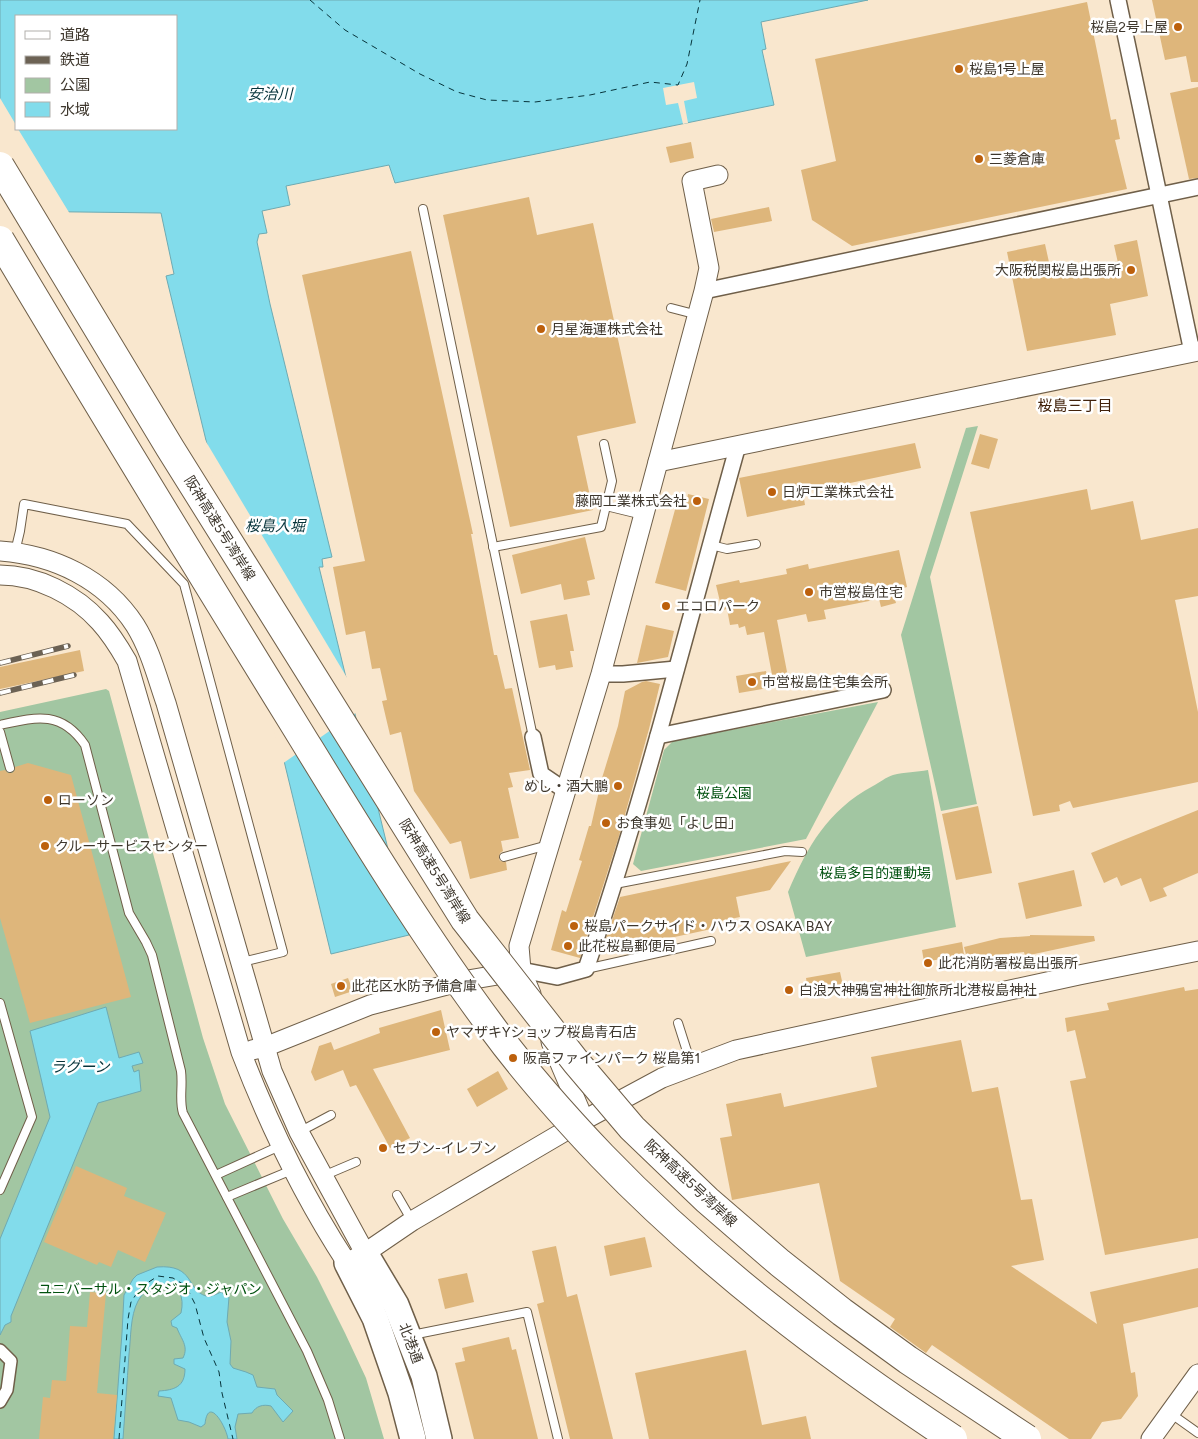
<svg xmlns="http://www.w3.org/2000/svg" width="1198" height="1439" font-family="Figtree,'Noto Sans JP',sans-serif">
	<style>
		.green { fill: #a2c6a2 }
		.water { fill: #82dceb; stroke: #6eaab2; fill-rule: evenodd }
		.pier { fill: #f9e7ce }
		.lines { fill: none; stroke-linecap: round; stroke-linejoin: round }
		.ferry { stroke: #07343b; stroke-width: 1; stroke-dasharray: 6 5; stroke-linecap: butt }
		.building { fill: #deb67b }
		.service-casing { stroke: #6f5f49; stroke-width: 10 }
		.pedestrian-casing { stroke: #6f5f49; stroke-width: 14 }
		.minor-casing { stroke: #6f5f49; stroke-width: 18 }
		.tertiary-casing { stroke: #6f5f49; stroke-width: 21 }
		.primary-casing { stroke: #6f5f49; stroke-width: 28 }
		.service { stroke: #fff; stroke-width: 8 }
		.pedestrian { stroke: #fff; stroke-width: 11 }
		.minor { stroke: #fff; stroke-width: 15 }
		.tertiary { stroke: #fff; stroke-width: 19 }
		.primary { stroke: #fff; stroke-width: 25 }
		.rail-casing { stroke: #6c6254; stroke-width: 5.5 }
		.rail { stroke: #fff; stroke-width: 4; stroke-dasharray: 11; stroke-linecap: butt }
		.motorway-bridge-casing { stroke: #6f5f49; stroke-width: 30; stroke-linecap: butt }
		.motorway-bridge { stroke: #fff; stroke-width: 28 }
		.poi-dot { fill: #bc600c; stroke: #fff; stroke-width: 2 }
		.labels { text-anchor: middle; stroke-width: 5; stroke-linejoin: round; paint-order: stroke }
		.poi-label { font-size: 14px; fill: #3e372d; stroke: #fff; text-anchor: start }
		.street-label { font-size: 14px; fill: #3e372d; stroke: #fff }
		.park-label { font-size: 14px; fill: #01510f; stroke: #fff }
		.water-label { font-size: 15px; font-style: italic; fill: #07343b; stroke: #fff }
		.neighbourhood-label { font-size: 15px; fill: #43230c; stroke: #fff }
	</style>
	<rect width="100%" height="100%" fill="#f9e7ce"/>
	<g class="green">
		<polygon points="978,426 930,577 977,804 941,811 901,635 966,428"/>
		<polygon points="106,689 109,691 203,1038 225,1104 283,1219 317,1277 345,1333 366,1378 384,1439 0,1439 0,712"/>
		<polygon points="878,702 806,839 641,871 633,864 664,750 673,741"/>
		<path d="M928,770l28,157 -150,30 -18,-65c20,-46 39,-81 85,-106 6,-3 13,-9 20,-11 11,-3 24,-3 35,-5z"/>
	</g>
	<g class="water">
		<path d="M0,0h868l-107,22 5,27 -4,1 12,55 -379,78 -6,-18 -103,21 4,19 -28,6 5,22 -8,1 -2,8 13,62 62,253 -10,2 1,8h-4l90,368 -78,19 -165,-678 8,-2 -13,-61 -161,-2zM16,16h160v113h-160z"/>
		<polygon points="106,1007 119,1058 139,1052 143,1063 132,1066 134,1072 139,1070 141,1091 98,1103 11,1316 11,1322 5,1325 0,1335 0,1239 50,1117 30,1031"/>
		<path d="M157,1267c38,-3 29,23 49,29 5,1 11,-2 15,-4l8,5 -2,25 4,19 -1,23 3,4 13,4 7,3 4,12 18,2 2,6 16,16 -10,11 -12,-16c-8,-2 -15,0 -19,7l-14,1 -3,13 2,12h-9c-2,-13 -20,-44 -23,-15l-4,3 -12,-5 -11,-2 -7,-22 -13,-2 1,-5c15,-1 26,-4 26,-22l-11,-5v-5l9,-1c6,-12 -2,-19 -6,-30l-5,-2 -1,-5 10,-8c8,-35 -29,-37 -43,-12 -8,15 -7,37 -9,53 -2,29 -4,57 -6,85h-9l8,-106 2,-38 9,-16 4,-4z"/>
	</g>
	<g class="pier">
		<polygon points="694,82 697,98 684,101 688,123 683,124 678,103 666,105 663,88"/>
		<polygon points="0,98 16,125 16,129 18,129 70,214 0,214"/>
		<polygon points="202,435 349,681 357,712 282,764"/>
	</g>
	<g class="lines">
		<g class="ferry">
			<polyline points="310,0 345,30 420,74 457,92 487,100 535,102 590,95 650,82 678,85 687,64 700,0"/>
			<polyline points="119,1439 128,1319 131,1302 141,1287 158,1276 173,1278 186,1286 195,1304 204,1338 219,1372 222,1393 233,1439"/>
		</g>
	</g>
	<g class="building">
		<polygon points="1152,0 1198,0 1198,82 1191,82 1186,56 1165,60"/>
		<polygon points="1087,2 1111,120 1116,119 1120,139 1115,140 1127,189 852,246 812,220 801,170 836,161 815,59"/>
		<polygon points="1198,87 1198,178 1189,179 1170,93"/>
		<polygon points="691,142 694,158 670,163 666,147"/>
		<polygon points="529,197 537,235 593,223 636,423 577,436 593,510 510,527 443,215"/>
		<polygon points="769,207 772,221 714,232 711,219"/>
		<polygon points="1137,240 1148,296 1110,304 1116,335 1027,351 1007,252 1045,244 1052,276 1118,263 1114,245"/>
		<polygon points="411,251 473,534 471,534 494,655 497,655 505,689 512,688 530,770 509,773 513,787 508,788 519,838 501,841 503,851 500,853 499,858 500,861 506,862 507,870 470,879 461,841 450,844 414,791 401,732 390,735 382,701 387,700 380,668 372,669 365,631 346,635 333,567 365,561 302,275"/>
		<polygon points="980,434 998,439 989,469 971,464"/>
		<polygon points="915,443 921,468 803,493 805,505 747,517 739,478"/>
		<polygon points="1087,489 1091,510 1133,501 1141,540 1198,528 1198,596 1175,600 1198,712 1198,782 1073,808 1070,801 1059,805 1060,811 1033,816 970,512"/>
		<polygon points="688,494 709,499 686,591 655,583 676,506 685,508"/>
		<polygon points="585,537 595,579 587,581 590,595 564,600 561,584 521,594 512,555"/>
		<polygon points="899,550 907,587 900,589 901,595 894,596 896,603 881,607 879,599 824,610 826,619 808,622 806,614 777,620 788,677 773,680 764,632 747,635 745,626 739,628 738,624 730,625 727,609 722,610 716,585 739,580 740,583 787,574 786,569 808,564 809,569"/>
		<polygon points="567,614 574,651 570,651 573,667 556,670 555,665 539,668 530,621"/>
		<polygon points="646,625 674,631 668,657 637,663"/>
		<polygon points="80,650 84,671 0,689 0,667"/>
		<polygon points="766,671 769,688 739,693 736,676"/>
		<polygon points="646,681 660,684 649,729 619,836 580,958 551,950 562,910 566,912 582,861 579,860 589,826 591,826 602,778 618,726 625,691 642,682"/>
		<polygon points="28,763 71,775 131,997 30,1023 0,918 0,771 5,770 8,773 12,773 15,770 15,767"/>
		<polygon points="978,806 992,873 956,880 942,814"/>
		<polygon points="1198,810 1198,873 1163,888 1167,896 1150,902 1141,878 1121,886 1117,877 1104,883 1091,853"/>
		<polygon points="791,861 770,890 736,897 740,917 716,922 716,928 601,953 620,897"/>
		<polygon points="1074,870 1082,906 1026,919 1018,883"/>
		<polygon points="1030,935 1094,936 1095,941 1025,956 1024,952 999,955 968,962 964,947 1000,938 1030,936"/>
		<polygon points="962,942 964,955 924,962 922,950"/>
		<polygon points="840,972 844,990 809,996 806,978"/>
		<polygon points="348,978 353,991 335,997 331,984"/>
		<polygon points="1184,987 1185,991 1198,989 1198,1238 1105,1255 1070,1081 1086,1078 1075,1030 1067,1032 1065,1018 1109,1010 1107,1003"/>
		<polygon points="441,1010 450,1050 373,1069 410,1138 390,1148 356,1085 350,1087 343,1070 315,1081 311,1072 319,1046 331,1042 334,1050 380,1033 379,1028"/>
		<polygon points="961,1040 972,1092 998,1087 1021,1200 1032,1199 1044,1260 1011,1266 1097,1324 1090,1292 1198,1268 1198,1307 1123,1324 1131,1373 1135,1372 1138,1396 1121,1419 1102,1422 1091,1439 1069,1439 932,1345 926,1353 890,1327 895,1319 840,1281 819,1183 732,1200 720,1138 732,1136 726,1104 781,1093 784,1107 877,1087 871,1057"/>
		<polygon points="498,1071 508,1089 477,1107 467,1089"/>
		<polygon points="76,1166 127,1188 124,1196 166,1213 145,1262 118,1250 111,1267 99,1262 97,1265 44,1242"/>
		<polygon points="645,1237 652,1267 610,1276 604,1246"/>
		<polygon points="556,1246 567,1297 577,1294 613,1439 570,1439 537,1304 544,1302 532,1251"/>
		<polygon points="467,1273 474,1302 445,1309 438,1279"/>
		<polygon points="90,1292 106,1293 97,1393 117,1395 113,1439 39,1439 43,1397 50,1398 52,1380 66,1381 70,1326 87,1327"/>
		<polygon points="509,1337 512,1350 516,1349 538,1439 474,1439 455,1363 465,1361 462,1348"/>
		<polygon points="746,1350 762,1425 806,1416 811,1439 649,1439 635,1373"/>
	</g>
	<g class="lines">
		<defs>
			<g id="service">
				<polyline points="423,209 533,737"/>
				<polyline points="671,308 698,315"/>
				<polyline points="604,444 612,481 606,506"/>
				<polyline points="711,545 727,549 756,544"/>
				<polyline points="493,547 601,527 606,506 643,515"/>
				<polyline points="15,552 20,531 24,504 127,524 184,584 283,952 242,962"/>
				<path d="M0,725c36,-8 61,-15 85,20l44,168 17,29 6,13 29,116c2,15 -2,29 2,42l124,238 21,49 12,39"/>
				<polyline points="0,732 10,768"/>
				<polyline points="504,857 548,845"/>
				<polyline points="615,884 785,851 802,852"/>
				<polyline points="586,969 711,941"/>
				<polyline points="0,1003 32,1117 0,1190"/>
				<polyline points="678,1023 692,1067"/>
				<polyline points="299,1132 331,1115"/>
				<polyline points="216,1175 282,1145"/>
				<polyline points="323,1176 356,1162"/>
				<polyline points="397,1195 412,1221"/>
				<polyline points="227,1197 292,1170"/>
				<polyline points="412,1335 527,1312 558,1439"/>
				<polyline points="1170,1413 1198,1433"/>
			</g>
			<polyline id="pedestrian" points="0,1350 11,1361 7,1390 0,1402"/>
			<g id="minor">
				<polyline points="1118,0 1192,352"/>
				<polyline points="704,291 1198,187"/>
				<polyline points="601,674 623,674 676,669"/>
				<polyline points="658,736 883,690"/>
				<polyline points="533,737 541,774 566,791"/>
				<path d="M521,970l36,7 29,-8c59,-172 103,-349 152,-524"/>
			</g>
			<g id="tertiary">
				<polyline points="658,462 1198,351"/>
				<path d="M0,551c54,4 105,28 135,74 15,24 22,52 31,78l106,368 27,61 66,121"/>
				<path d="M0,575c37,0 76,20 100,47 11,12 19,25 27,39l114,391c28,73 63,145 106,211l18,-10 47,-32 172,-101 78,-42 74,-28 343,-75 119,-24"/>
				<polyline points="531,994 521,970 519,946 601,674 704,291 709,268 692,181 718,175"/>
				<polyline points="551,1042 584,1120"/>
				<polyline points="252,1050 265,1047 370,1005 462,981 515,972"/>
				<polyline points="1151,1439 1198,1374"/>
			</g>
			<g id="primary">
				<polyline points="365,1253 396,1305 424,1376 439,1439"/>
				<polyline points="347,1263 375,1318 401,1393 413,1439"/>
			</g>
		</defs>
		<use href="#service" class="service-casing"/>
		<use href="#pedestrian" class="pedestrian-casing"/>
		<use href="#minor" class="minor-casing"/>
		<use href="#tertiary" class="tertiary-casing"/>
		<use href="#primary" class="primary-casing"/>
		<use href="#service" class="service"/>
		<use href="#pedestrian" class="pedestrian"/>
		<use href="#minor" class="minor"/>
		<use href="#tertiary" class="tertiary"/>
		<use href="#primary" class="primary"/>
		<defs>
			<g id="rail">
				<polyline points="0,663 68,646"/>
				<polyline points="0,693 74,675"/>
			</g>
		</defs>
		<use href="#rail" class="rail-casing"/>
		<use href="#rail" class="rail"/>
		<defs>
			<g id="motorway-bridge">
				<polyline points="0,166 170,448 465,920 576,1062 632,1128 707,1200 780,1263 842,1312 908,1360 1027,1439"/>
				<path d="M0,240c96,161 193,320 291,479 64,104 127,209 200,307 33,45 72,89 111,130 105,109 225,200 351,283"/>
			</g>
		</defs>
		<use href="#motorway-bridge" class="motorway-bridge-casing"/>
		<use href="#motorway-bridge" class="motorway-bridge"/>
	</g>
	<g class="poi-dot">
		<circle cx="1178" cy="27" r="5"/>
		<circle cx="959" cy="69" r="5"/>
		<circle cx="979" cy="159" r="5"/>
		<circle cx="1131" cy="270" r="5"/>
		<circle cx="541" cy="329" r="5"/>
		<circle cx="772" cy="492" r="5"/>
		<circle cx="697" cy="501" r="5"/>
		<circle cx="809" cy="592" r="5"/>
		<circle cx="666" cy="606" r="5"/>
		<circle cx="752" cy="682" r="5"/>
		<circle cx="618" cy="786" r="5"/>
		<circle cx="48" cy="800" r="5"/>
		<circle cx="606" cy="823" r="5"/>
		<circle cx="45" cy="846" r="5"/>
		<circle cx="574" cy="926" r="5"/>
		<circle cx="568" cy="946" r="5"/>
		<circle cx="928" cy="963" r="5"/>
		<circle cx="341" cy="986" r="5"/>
		<circle cx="789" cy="990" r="5"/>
		<circle cx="436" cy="1032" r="5"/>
		<circle cx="513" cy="1058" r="5"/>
		<circle cx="383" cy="1148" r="5"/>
	</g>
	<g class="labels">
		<g class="poi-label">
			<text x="1168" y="32" text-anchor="end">桜島2号上屋</text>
			<text x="969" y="74">桜島1号上屋</text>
			<text x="989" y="164">三菱倉庫</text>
			<text x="1121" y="275" text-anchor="end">大阪税関桜島出張所</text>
			<text x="551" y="334">月星海運株式会社</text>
			<text x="782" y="497">日炉工業株式会社</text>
			<text x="687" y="506" text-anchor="end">藤岡工業株式会社</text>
			<text x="819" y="597">市営桜島住宅</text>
			<text x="676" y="611">エコロパーク</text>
			<text x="762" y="687">市営桜島住宅集会所</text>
			<text x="608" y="791" text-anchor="end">めし・酒大鵬</text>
			<text x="58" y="805">ローソン</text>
			<text x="616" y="828">お食事処「よし田」</text>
			<text x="55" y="851">クルーサービスセンター</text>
			<text x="584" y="931">桜島パークサイド・ハウス OSAKA BAY</text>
			<text x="578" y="951">此花桜島郵便局</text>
			<text x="938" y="968">此花消防署桜島出張所</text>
			<text x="351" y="991">此花区水防予備倉庫</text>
			<text x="799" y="995">白浪大神鴉宮神社御旅所北港桜島神社</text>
			<text x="446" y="1037">ヤマザキYショップ桜島青石店</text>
			<text x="523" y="1063">阪高ファインパーク 桜島第1</text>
			<text x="393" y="1153">セブン-イレブン</text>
		</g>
		<g class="street-label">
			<text transform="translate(220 528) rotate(58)" y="5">阪神高速5号湾岸線</text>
			<text transform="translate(435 871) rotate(58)" y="5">阪神高速5号湾岸線</text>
			<text transform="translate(691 1183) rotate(43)" y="5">阪神高速5号湾岸線</text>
			<text transform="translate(411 1343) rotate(69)" y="5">北港通</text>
		</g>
		<g class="park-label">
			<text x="724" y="798">桜島公園</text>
			<text x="875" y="878">桜島多目的運動場</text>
			<text x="150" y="1294">ユニバーサル・スタジオ・ジャパン</text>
		</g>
		<g class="water-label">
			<text x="270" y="99">安治川</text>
			<text x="275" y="531">桜島入堀</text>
			<text x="80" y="1072">ラグーン</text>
		</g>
		<g class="neighbourhood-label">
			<text x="1075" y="411">桜島三丁目</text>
		</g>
	</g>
	<rect x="15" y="15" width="162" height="115" fill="#ffffff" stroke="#b2afab"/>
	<rect x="25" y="31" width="25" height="8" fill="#ffffff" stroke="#b2afab"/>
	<text x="60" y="40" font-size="15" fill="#3e372d">道路</text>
	<rect x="25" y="56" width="25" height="8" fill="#6c6254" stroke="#b2afab"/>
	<text x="60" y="65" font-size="15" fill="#3e372d">鉄道</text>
	<rect x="25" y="78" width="25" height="15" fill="#a2c6a2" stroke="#b2afab"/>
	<text x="60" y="90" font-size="15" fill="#3e372d">公園</text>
	<rect x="25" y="102" width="25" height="15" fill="#82dceb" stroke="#b2afab"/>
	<text x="60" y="115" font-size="15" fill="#3e372d">水域</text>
</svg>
